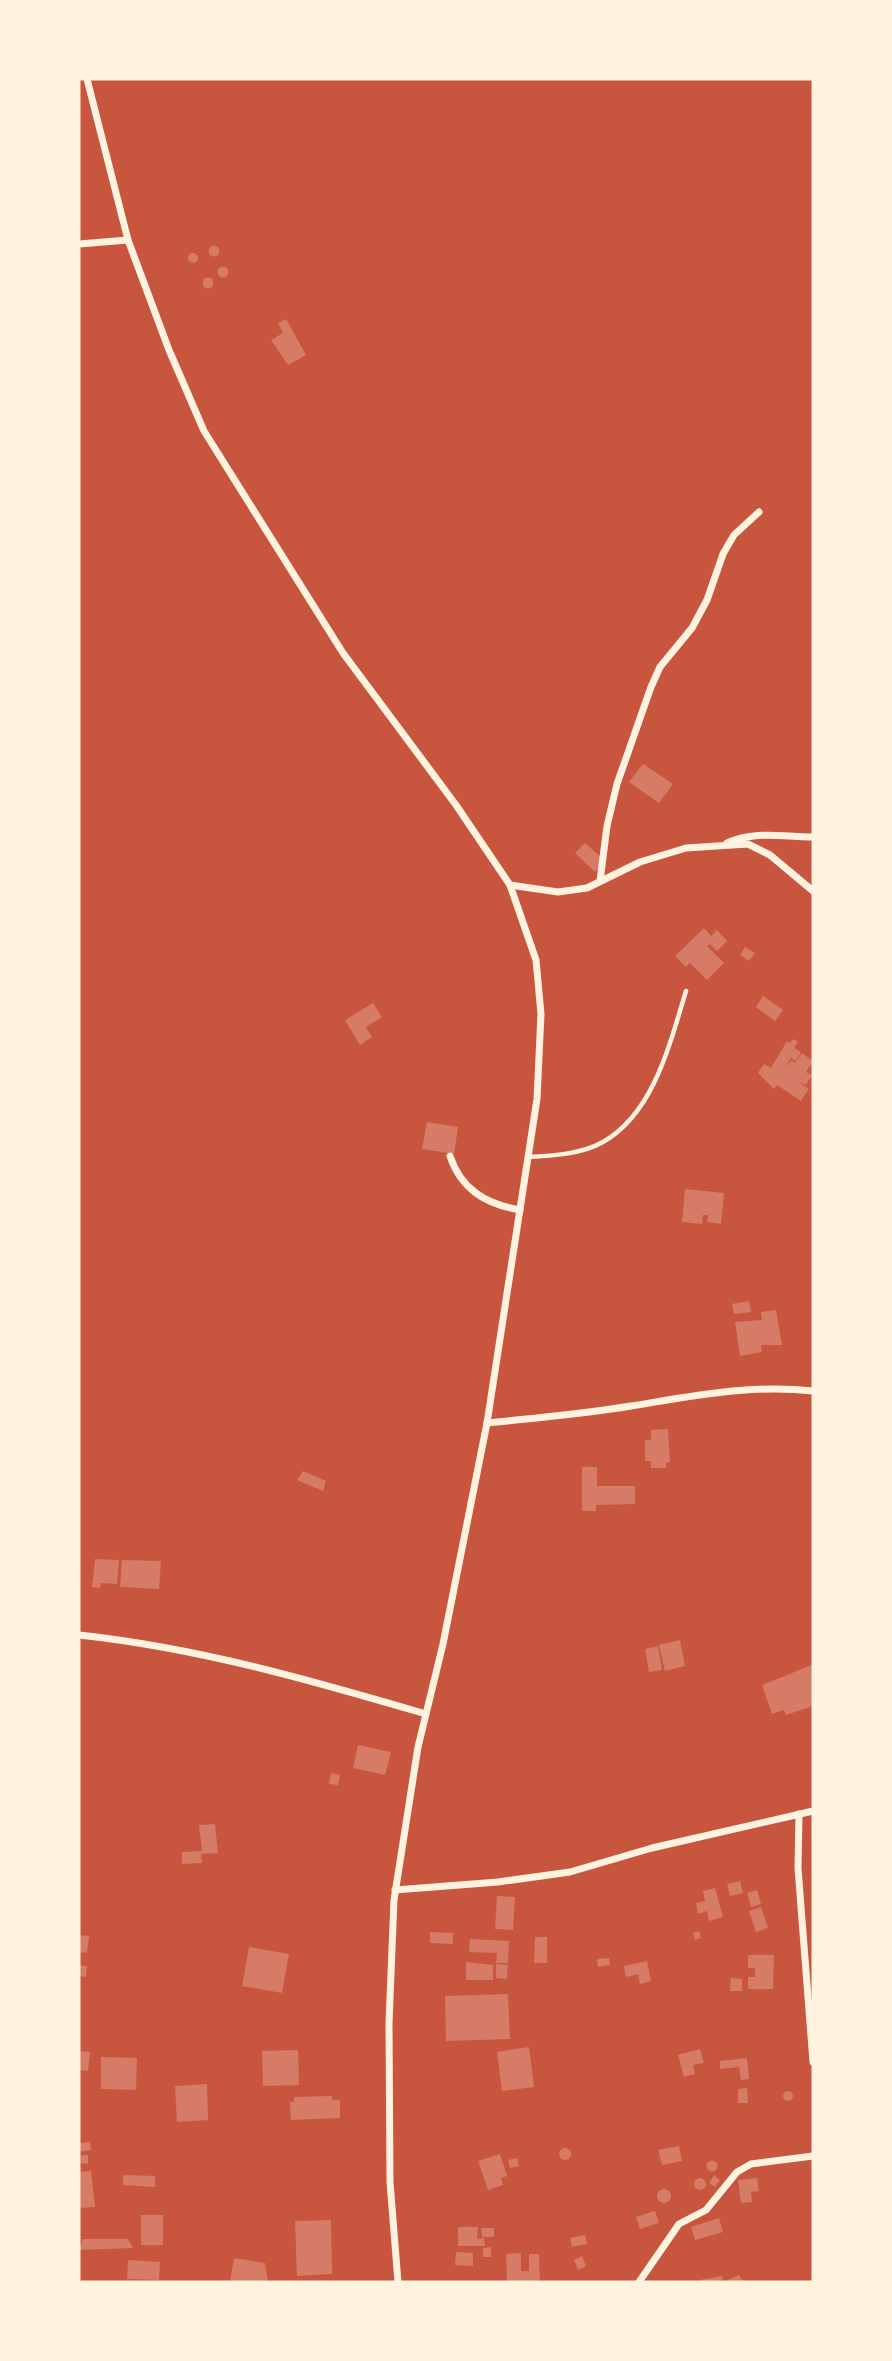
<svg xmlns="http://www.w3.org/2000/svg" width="892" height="2361" font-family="'Open Sans',sans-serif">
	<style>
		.building { fill: #d67c66 }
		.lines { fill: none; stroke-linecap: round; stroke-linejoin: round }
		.service { stroke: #fff3e0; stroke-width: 4.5 }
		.minor { stroke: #fff3e0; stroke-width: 7 }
	</style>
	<rect width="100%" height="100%" fill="#c8553d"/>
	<g class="building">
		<circle cx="214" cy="251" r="5.5"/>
		<circle cx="193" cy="258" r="5"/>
		<circle cx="223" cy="272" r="5.5"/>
		<circle cx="208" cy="283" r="5.5"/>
		<polygon points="286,319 306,355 288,365 271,340 283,333 278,323"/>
		<polygon points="643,764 673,784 659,803 629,782"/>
		<polygon points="585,843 606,862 595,872 575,853"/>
		<polygon points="704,928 711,936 717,930 727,941 717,951 710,944 707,946 724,963 707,980 690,963 686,967 675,956"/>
		<polygon points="745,947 755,953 749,961 740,955"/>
		<polygon points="763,996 783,1010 775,1021 756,1007"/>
		<polygon points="373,1003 382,1017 366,1027 372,1037 360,1045 345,1020"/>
		<polygon points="793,1039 798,1042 794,1048 801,1052 796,1061 791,1058 785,1067 792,1060 795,1063 802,1053 813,1061 806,1072 812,1075 806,1085 799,1082 809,1089 801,1101 777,1085 774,1089 758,1073 764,1064 771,1068 787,1041 790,1043"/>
		<polygon points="427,1122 458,1127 454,1154 422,1149"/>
		<polygon points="685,1189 724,1193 721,1224 707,1222 708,1215 703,1215 702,1224 682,1222"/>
		<polygon points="749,1301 751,1312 734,1314 732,1304"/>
		<polygon points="776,1310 782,1345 761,1345 762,1352 740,1356 735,1322 762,1320 761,1312"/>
		<polygon points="668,1429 670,1462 666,1463 666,1468 651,1468 651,1461 645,1461 645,1440 651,1440 651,1430"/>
		<polygon points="582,1467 597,1467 597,1486 635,1486 635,1504 596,1505 596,1511 582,1511"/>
		<polygon points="303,1471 326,1481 323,1491 297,1480"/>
		<polygon points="95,1559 119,1560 117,1584 101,1583 100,1588 92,1587"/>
		<polygon points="122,1560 161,1561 159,1589 120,1587"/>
		<polygon points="680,1640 685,1666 665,1671 659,1645"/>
		<polygon points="658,1646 662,1670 649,1672 645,1649"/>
		<polygon points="812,1665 813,1706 786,1715 784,1710 772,1714 762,1685"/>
		<polygon points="358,1745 391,1752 385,1775 353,1768"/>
		<polygon points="331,1773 340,1775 338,1785 329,1784"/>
		<polygon points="215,1824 218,1853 201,1854 202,1863 182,1864 182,1852 202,1851 199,1825"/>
		<polygon points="740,1881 743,1893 730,1896 727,1884"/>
		<polygon points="715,1888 723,1917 709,1921 707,1911 698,1914 696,1903 705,1901 703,1891"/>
		<polygon points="757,1890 761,1904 751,1907 747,1893"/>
		<polygon points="497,1896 515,1897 513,1930 495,1929"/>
		<polygon points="761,1907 768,1928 756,1932 749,1911"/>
		<polygon points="699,1931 701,1938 695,1940 693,1933"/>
		<polygon points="430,1932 453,1933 453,1944 430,1943"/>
		<polygon points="79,1935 89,1936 87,1953 79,1952"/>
		<polygon points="535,1937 547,1937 547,1963 534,1963"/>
		<polygon points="470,1939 509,1941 508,1963 496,1963 497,1953 469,1952"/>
		<polygon points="249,1947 289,1954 282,1993 242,1986"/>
		<polygon points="748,1955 774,1955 773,1989 748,1989 748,1977 755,1977 755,1968 748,1968"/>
		<polygon points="609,1958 610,1965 598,1967 597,1959"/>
		<polygon points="647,1961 651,1981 640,1984 638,1974 626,1977 624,1966"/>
		<polygon points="466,1962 493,1965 493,1980 466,1980"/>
		<polygon points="496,1964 508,1965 507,1979 496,1978"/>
		<polygon points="79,1965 87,1966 86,1977 79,1976"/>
		<polygon points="731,1978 742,1979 742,1991 730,1991"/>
		<polygon points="508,1994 510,2039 446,2041 445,1996"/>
		<polygon points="529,2047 534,2087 502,2091 497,2052"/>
		<polygon points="700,2049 704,2063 693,2065 695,2074 684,2077 678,2055"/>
		<polygon points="298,2050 299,2085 263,2086 262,2051"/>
		<polygon points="79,2051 90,2052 88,2071 79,2070"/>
		<polygon points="101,2057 137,2058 136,2090 101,2089"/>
		<polygon points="747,2058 749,2079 741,2080 739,2067 720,2069 720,2061"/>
		<polygon points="207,2084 208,2120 177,2122 175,2086"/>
		<polygon points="747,2088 748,2103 738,2103 738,2089"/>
		<circle cx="788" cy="2096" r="5"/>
		<polygon points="332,2096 332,2100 340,2100 340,2118 291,2120 290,2102 294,2102 294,2097"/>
		<polygon points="90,2142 91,2150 79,2152 79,2143"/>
		<polygon points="679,2146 682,2161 662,2165 658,2150"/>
		<circle cx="565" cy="2154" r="6"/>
		<polygon points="500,2154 507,2176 501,2178 503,2185 488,2190 478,2161"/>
		<polygon points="81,2155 88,2155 88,2164 80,2163"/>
		<polygon points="517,2158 519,2166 510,2168 508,2160"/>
		<circle cx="712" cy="2166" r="5.5"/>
		<polygon points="91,2171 95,2207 79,2208 79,2172"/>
		<polygon points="123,2175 155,2176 155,2187 123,2185"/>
		<polygon points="714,2175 720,2180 715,2187 709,2183"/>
		<circle cx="700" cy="2184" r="6"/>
		<polygon points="757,2178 759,2191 751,2192 752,2202 741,2203 738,2180"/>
		<circle cx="664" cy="2196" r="7"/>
		<polygon points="655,2211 659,2223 640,2229 636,2217"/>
		<rect x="141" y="2215" width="22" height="30"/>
		<polygon points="719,2218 723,2232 695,2240 691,2227"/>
		<polygon points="331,2220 332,2274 297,2276 295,2221"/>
		<polygon points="458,2227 478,2227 477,2239 484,2238 485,2246 458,2246"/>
		<polygon points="481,2228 494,2228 494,2237 482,2237"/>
		<polygon points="585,2235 587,2244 572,2247 570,2238"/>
		<polygon points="83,2239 128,2239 133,2248 79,2250"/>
		<polygon points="491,2247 491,2257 483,2257 483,2248"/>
		<polygon points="456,2252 473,2253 473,2266 455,2265"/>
		<polygon points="521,2253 521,2271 529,2271 529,2254 539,2254 540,2282 507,2282 506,2254"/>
		<polygon points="582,2256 586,2266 578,2270 574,2260"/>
		<polygon points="234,2258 265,2263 268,2282 230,2282"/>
		<polygon points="128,2260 160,2262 159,2280 127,2279"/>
		<polygon points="739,2275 743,2282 700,2282 700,2280 722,2276 723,2282"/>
	</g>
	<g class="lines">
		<path class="service" d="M528,1157c24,-1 54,-3 75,-15 51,-29 67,-99 83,-151"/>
		<g class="minor">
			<polyline points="87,79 128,240 169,350 204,431 343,653 456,805 510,885 536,960 541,1014 537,1099 487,1423 443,1644 418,1747 394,1900 389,2023 390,2182 398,2282"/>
			<polyline points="79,244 128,240"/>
			<path d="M727,843c28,-13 56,-6 86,-6"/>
			<polyline points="600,881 607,826 617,784 651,687 660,667 692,628 707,600 723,554 734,535 759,512"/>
			<polyline points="510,885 558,892 587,888 640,862 686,848 748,844 770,855 813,891"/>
			<path d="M450,1156c11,33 35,48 70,54"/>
			<path d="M487,1423c48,-5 96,-9 144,-17 62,-10 120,-22 182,-15"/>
			<path d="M79,1635c120,13 231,45 347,79"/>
			<polyline points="799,1814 798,1868 813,2062"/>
			<polyline points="395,1890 498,1882 570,1872 652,1848 813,1811"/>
			<polyline points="639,2282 679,2224 706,2210 737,2172 751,2164 813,2156"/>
		</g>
	</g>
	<rect width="892" height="2361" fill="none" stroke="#fff3e0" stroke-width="161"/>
</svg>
